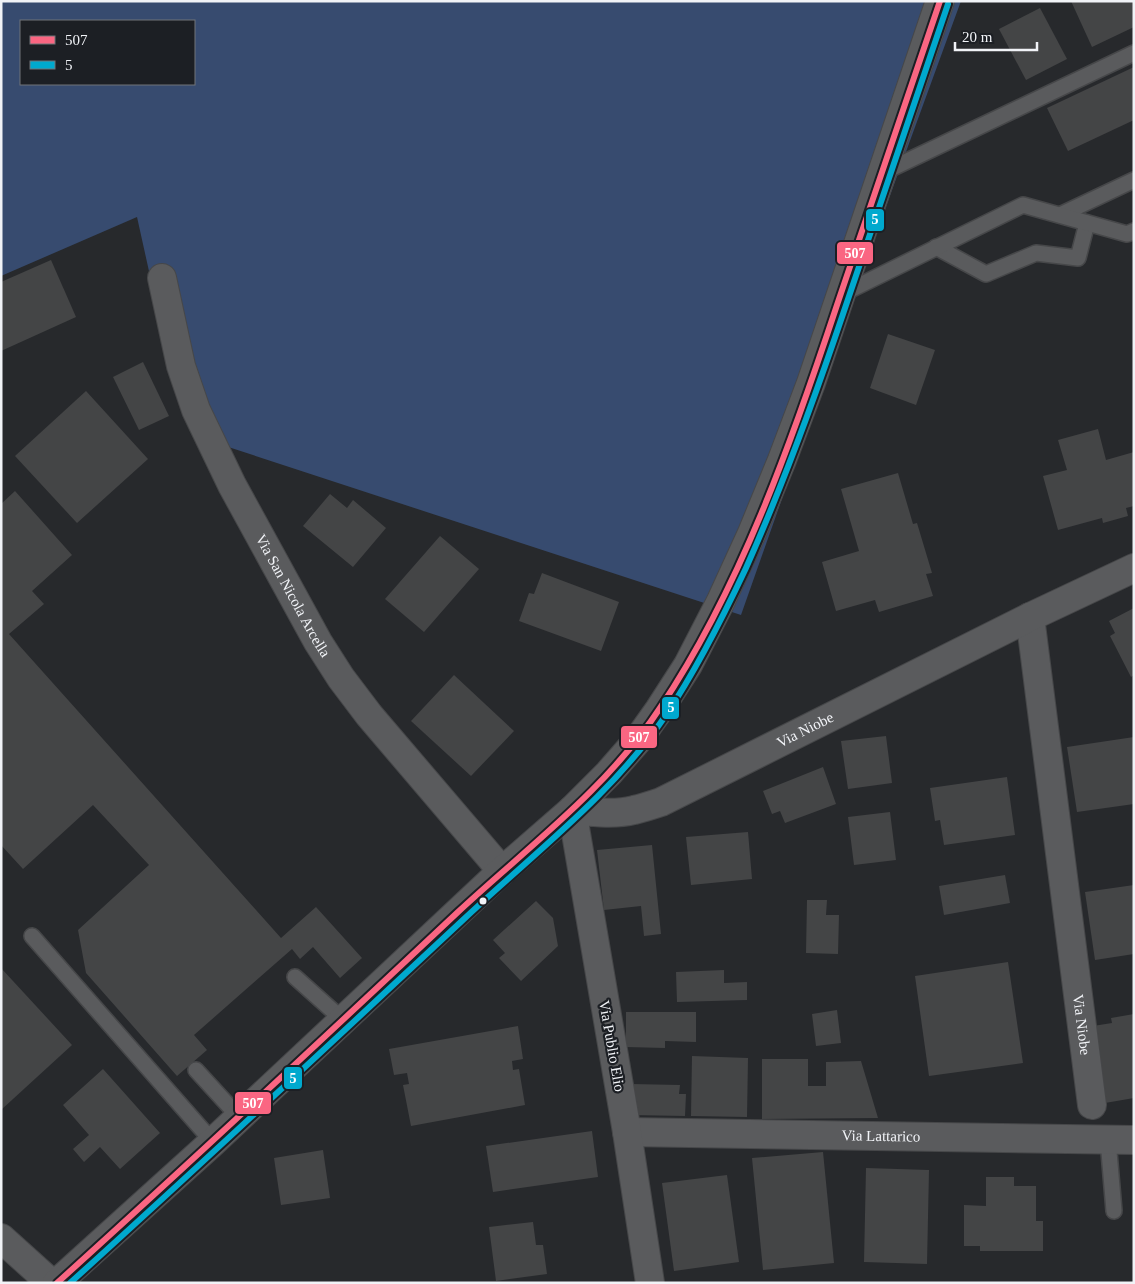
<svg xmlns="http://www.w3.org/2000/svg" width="1135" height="1284" font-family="'Times New Roman',serif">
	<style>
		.green { fill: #374b6f; fill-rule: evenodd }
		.building { fill: #444546 }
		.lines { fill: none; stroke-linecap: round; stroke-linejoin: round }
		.service-casing { stroke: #464749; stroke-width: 18 }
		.minor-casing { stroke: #464749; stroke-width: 30 }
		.secondary-casing { stroke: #464749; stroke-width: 30 }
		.service { stroke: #5a5b5d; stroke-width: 15 }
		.minor { stroke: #5a5b5d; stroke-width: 28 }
		.secondary { stroke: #5a5b5d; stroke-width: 28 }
		.bus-1-casing { stroke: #1c1f24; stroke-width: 10 }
		.bus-2-casing { stroke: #1c1f24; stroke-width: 10 }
		.bus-1 { stroke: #fa6682; stroke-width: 6 }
		.bus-2 { stroke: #00a9ce; stroke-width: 6 }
		.bus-dot { fill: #f1f3f7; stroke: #1c1f24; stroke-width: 2 }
		.labels { text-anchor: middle; stroke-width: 4.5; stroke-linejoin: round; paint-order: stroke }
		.street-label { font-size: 15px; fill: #f1f3f7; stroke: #1c1f24 }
		.line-badge { stroke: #1c1f24; stroke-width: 2 }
		.badge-label { font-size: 14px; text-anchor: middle; font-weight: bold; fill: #fff }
	</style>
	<rect width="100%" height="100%" fill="#27292c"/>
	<path class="green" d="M1,1h960l-104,285 -116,329 -525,-172 -52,-104 -27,-122 -136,59zM21,21h173v63h-173z"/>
	<g class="building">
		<polygon points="1071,1 1134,1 1134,27 1092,47"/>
		<polygon points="1040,8 1067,59 1026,80 999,29"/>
		<polygon points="1134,67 1134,120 1068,151 1047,108"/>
		<polygon points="51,260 76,317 1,351 1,282"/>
		<polygon points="888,334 935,350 916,405 870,388"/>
		<polygon points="143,362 169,416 139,430 113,377"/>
		<polygon points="86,391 148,459 77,523 15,456"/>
		<polygon points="1098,429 1106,460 1134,452 1134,506 1126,508 1128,516 1103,523 1102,518 1058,530 1043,476 1067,470 1058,440"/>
		<polygon points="898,473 913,524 917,523 932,573 926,574 933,596 879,612 875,600 836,611 822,562 859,551 841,489"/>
		<polygon points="15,491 72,555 32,591 44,604 9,634 281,938 316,907 362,958 340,978 313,947 300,959 292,949 194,1035 207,1050 177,1076 86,973 78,930 149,865 93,805 23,869 1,845 1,504"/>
		<polygon points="330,494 347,508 353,500 386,528 353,567 303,526"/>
		<polygon points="440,536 479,569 424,632 385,599"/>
		<polygon points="542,573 619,602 601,651 519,621 529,593 534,594"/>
		<polygon points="1134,608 1134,675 1131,677 1110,636 1115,633 1109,621"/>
		<polygon points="454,675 514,731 471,776 411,721"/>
		<polygon points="886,736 892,783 848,789 841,741"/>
		<polygon points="1134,737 1134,804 1077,812 1067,747"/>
		<polygon points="823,767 836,804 785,823 780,811 772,814 763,791"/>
		<polygon points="1007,777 1015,835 944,845 940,820 935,821 930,788"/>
		<polygon points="890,812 896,860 854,865 848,817"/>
		<polygon points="748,832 752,879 691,885 686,837"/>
		<polygon points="652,845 661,934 644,936 641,906 604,910 597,850"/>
		<polygon points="1005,875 1010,903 944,915 939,886"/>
		<polygon points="1134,885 1134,954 1095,960 1085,892"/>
		<polygon points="807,900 827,900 826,915 839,915 838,954 806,953"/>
		<polygon points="536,901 553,918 558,946 521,981 499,958 505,953 493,940"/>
		<polygon points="1008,962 1023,1063 929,1076 915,976"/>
		<polygon points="1,968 72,1045 1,1110"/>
		<polygon points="724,970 724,983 747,982 747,1000 677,1002 676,972"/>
		<polygon points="837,1010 841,1043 816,1046 812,1014"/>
		<polygon points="626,1012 696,1012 696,1042 665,1041 665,1048 626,1047"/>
		<polygon points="1134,1014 1134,1098 1105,1103 1093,1026 1112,1023 1111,1018"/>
		<polygon points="518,1026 523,1059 512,1061 513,1070 519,1069 525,1105 411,1126 403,1085 409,1084 407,1073 394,1075 389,1049"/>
		<polygon points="692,1056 748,1058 747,1117 691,1116"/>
		<polygon points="762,1059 808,1059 808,1086 826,1086 826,1062 861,1061 878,1118 762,1119"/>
		<polygon points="103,1069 160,1133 120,1169 100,1147 84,1162 73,1149 89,1135 63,1105"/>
		<polygon points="631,1084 680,1085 679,1094 686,1094 685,1116 630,1115"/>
		<polygon points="592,1131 598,1177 493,1192 486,1146"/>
		<polygon points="323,1150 330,1198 281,1205 274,1158"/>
		<polygon points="823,1152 834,1263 763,1270 752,1158"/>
		<polygon points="866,1168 929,1170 927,1264 864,1262"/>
		<polygon points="727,1175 739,1262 674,1271 662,1183"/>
		<polygon points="986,1177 1014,1177 1014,1186 1036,1186 1036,1221 1043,1221 1043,1251 980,1251 980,1246 964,1246 964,1205 986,1206"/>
		<polygon points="533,1222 536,1245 543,1245 547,1274 496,1281 489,1227"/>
	</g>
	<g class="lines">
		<defs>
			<g id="service">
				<polyline points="882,173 1134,53"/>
				<polyline points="1060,215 1134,180"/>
				<polyline points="936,247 986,274 1036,253 1078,258 1087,223"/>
				<polyline points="842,294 1023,205 1127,234 1134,231"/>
				<polyline points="32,936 213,1142"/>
				<polyline points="295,977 343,1020"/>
				<polyline points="196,1070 239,1117"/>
				<polyline points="1108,1140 1114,1211"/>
			</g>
			<g id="minor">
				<path id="s1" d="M162,278l19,88 15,44 36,75 86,157 23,36 28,37 133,156"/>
				<path id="s2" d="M1030,617l62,488"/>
				<path id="s3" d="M627,1132l507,8"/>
				<polyline points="1,1238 51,1283"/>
				<path id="s4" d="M650,1283l-23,-151 -55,-322c20,2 42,5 62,0 9,-2 18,-5 27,-8l369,-185 104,-49"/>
			</g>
			<polyline id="secondary" points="57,1283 213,1142 502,871 572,810 609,773 637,741 659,710 688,665 720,603 752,533 782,460 811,383 940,1"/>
		</defs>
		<use href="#service" class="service-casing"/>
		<use href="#minor" class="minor-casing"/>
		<use href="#secondary" class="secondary-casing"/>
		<use href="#service" class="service"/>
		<use href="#minor" class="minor"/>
		<use href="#secondary" class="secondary"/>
		<defs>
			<path id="bus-1" d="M57,1283c135,-122 268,-246 401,-371 70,-65 149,-123 202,-204 80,-119 132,-267 177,-403 34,-101 69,-202 103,-304"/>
			<path id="bus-2" d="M70,1283c133,-120 263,-242 394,-364 69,-65 148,-124 202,-204 31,-46 56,-96 80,-147 37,-83 68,-168 97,-254 35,-103 70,-207 105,-310"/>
		</defs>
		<use href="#bus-1" class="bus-1-casing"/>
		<use href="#bus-2" class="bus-2-casing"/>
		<use href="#bus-1" class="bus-1"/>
		<use href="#bus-2" class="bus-2"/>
	</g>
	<circle class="bus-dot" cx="483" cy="901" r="4.5"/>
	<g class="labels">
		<g class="street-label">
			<text dy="5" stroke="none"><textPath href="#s1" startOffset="346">Via San Nicola Arcella</textPath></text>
			<text dy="5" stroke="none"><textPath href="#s4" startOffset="731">Via Niobe</textPath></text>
			<text dy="5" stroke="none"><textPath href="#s2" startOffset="411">Via Niobe</textPath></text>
			<text transform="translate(612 1046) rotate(80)" y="5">Via Publio Elio</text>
			<text dy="5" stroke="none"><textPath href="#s3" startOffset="254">Via Lattarico</textPath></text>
		</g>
	</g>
	<g class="line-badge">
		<rect x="865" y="208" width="20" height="24" rx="5" fill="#00a9ce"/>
		<rect x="836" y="241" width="38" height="24" rx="5" fill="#fa6682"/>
		<rect x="661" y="696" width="19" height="24" rx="5" fill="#00a9ce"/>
		<rect x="620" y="725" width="38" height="24" rx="5" fill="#fa6682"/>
		<rect x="283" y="1066" width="20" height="24" rx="5" fill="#00a9ce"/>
		<rect x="234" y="1091" width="38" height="24" rx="5" fill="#fa6682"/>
	</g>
	<g class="badge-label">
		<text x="875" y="224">5</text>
		<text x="855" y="258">507</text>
		<text x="671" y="712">5</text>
		<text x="639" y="742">507</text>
		<text x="293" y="1083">5</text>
		<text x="253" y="1108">507</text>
	</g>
	<rect width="1135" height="1284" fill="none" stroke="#f1f3f7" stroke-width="5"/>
	<rect x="20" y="20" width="175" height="65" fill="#1c1f24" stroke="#717478"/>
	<rect x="30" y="36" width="25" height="8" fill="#fa6682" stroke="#717478"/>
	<text x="65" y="45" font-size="15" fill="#f1f3f7">507</text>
	<rect x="30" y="61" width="25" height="8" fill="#00a9ce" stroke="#717478"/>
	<text x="65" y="70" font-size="15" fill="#f1f3f7">5</text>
	<path d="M955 42v8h82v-8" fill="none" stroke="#f1f3f7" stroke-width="2.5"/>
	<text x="962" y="42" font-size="15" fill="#f1f3f7" stroke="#1c1f24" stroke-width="4" paint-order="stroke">20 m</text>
</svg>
